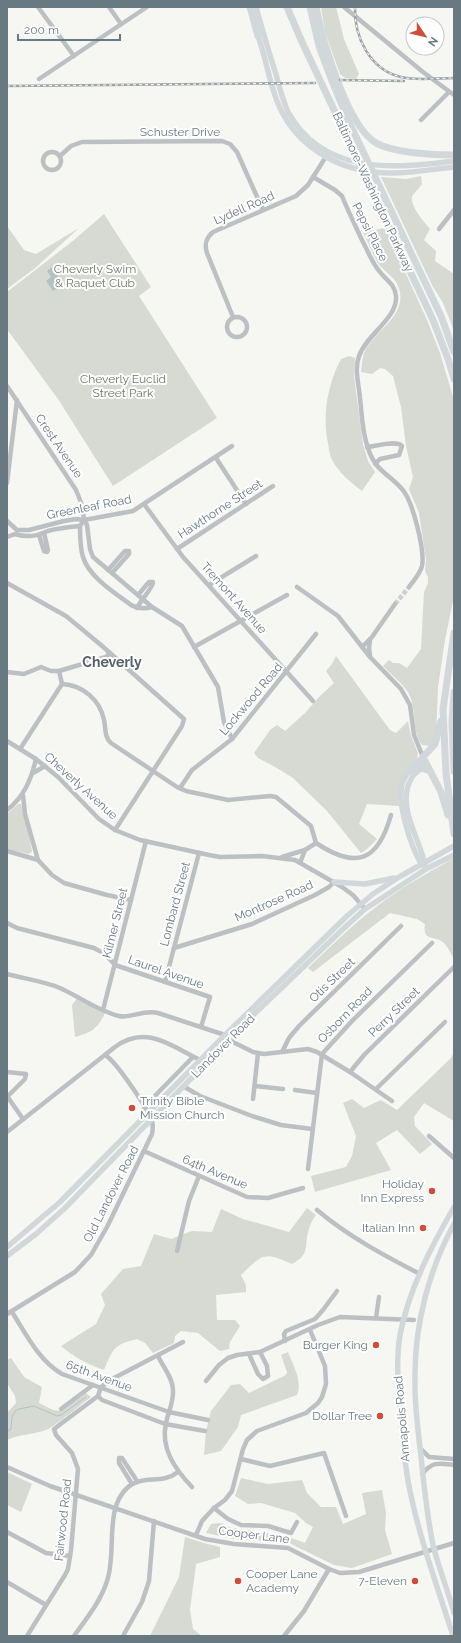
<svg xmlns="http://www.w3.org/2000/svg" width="461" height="1643" font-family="Raleway,sans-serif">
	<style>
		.green { fill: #d6dad3 }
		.water { fill: #b4c1c3 }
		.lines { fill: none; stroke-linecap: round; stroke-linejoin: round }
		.stream { stroke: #b4c1c3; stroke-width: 1 }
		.minor-tunnel { stroke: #ccd0d1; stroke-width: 4.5; stroke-dasharray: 4.5 2; stroke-linecap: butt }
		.minor { stroke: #bcc0c3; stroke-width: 4.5 }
		.major { stroke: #d2d8d9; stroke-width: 5.5 }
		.highway { stroke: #d2d8d9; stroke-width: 7 }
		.rail-casing { stroke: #9ea5a9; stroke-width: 2.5 }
		.rail { stroke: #fff; stroke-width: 1; stroke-dasharray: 3; stroke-linecap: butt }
		.poi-dot { fill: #cf4d3a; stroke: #fff; stroke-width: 1.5 }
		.labels { text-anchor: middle; stroke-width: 4; stroke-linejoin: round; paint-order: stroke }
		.street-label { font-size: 12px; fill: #697981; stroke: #fff }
		.park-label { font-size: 12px; fill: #6c7967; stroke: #fff }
		.poi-label { font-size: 12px; fill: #697981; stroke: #fff; text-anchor: end }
		.quarter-label { font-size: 14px; font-weight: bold; fill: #566167; stroke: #fff }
	</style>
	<rect width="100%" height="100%" fill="#f6f6f3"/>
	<g class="green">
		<polygon points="321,7 336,7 344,39 359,74 356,79 345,78 340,74 325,32"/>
		<path d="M421,176l1,8c-2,4 -8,8 -10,13 -2,9 13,26 18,32l-6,11 12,11 -1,10 19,13v57l-11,-28 -11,-18 -51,-108 25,2z"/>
		<polygon points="104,214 151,287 139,296 217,418 113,486 58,399 9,332 7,329 7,292 74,240"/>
		<polygon points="7,226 24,250 36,254 79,228 34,269 7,289"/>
		<path d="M385,228l42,92 13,33 14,47v196l-9,44 -7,47 -2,50 -7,9 -7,-1c-11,-14 -5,-36 -13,-51 -6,-11 -18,-19 -26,-28l6,-6 4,3h6l8,5 14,-19 3,-57 4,-9v-6l-3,-6 1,-11 -7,-47 -10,-24 4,-12 -7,-31 -5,-39 -8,-31 -8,-7 -5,-1 -8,6 -11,-2c1,-6 1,-13 3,-19 10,-23 46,-38 34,-67 -3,-9 -15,-15 -20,-23 -6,-10 -10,-21 -15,-31z"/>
		<path d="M349,356l6,2 -1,18 9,68 5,17 7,11 -13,19c-12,-9 -24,-19 -31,-33 -2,-5 -2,-10 -3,-15 -6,-29 0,-59 13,-84z"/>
		<polygon points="336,656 390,730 396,733 408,721 411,736 418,753 417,758 406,771 400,806 367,804 359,824 377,839 367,849 361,853 327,811 293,778 277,768 258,758 254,753 270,730 277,725 285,731 305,713 320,696 334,683 326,671 332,664"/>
		<polygon points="18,804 21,804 29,834 32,852 28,854 7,849 7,814"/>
		<path d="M454,858v101c-3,-5 -6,-12 -10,-16 -9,-9 -22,0 -19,-19l-8,-5 -27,-6 -77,59 -5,-4c22,-21 44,-43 68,-61 24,-19 52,-34 78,-49z"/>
		<path d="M78,997l28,14c-8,17 -13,21 -31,26l-3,-32z"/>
		<polygon points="454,1052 454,1121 424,1103 414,1117 415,1126 432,1144 420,1154 397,1130 376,1143 391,1170 315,1192 311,1176 346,1167 352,1156 356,1136 343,1103 352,1099 364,1108 381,1100 397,1110 451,1058"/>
		<path d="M307,1208l9,7c-3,4 -6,9 -7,14 -6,17 3,24 -17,35 -29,-13 -29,-10 -51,11l5,10v7l-30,3 1,25h18l5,6 -10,16 -1,7 -9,2 -22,-18 -17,-2 -6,5 -1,7 -21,10 -8,-10 -8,-4c-23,5 -24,10 -33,31 -17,-6 -30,-13 -43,-24l35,-22 9,-19 -4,-11 22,-25 18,-3 13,-32 17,5 21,-8 20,1 9,-23 22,10 46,13z"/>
		<path d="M288,1352c5,13 15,30 9,43l-56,20 -3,12 -17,24 -17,4 2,-24 5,-20 20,-26 9,-1 9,9 37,-18 1,-3 -6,-17z"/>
		<path d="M11,1358l13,19 18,10 -3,16 14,7 9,1 24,-18 5,4c-11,8 -34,28 -45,33 -13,5 -27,4 -39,10v-27l9,-10 -1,-7 -8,-13v-23z"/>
		<polygon points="7,1472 32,1484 21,1512 7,1505"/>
		<polygon points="241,1478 268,1484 302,1480 307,1493 321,1507 336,1507 343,1524 366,1514 362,1493 382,1490 386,1513 385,1530 392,1554 352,1568 334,1565 287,1542 234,1539 206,1533 211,1524 221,1523 232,1528 286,1536 305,1543 313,1527 306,1523 295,1513 261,1503 248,1504 235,1496"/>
		<polygon points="185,1537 204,1543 220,1547 220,1557 196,1564 190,1610 193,1629 202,1636 150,1636 179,1577"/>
	</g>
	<polygon class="water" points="52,267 61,281 52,288 60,283 62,285 53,291 46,281 51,277 47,271"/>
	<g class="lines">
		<polyline class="stream" points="7,1432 11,1429 12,1417 15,1411 19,1409 34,1406 57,1416 61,1415 86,1397"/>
		<polyline class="minor-tunnel" points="395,604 409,587"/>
		<g class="minor">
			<polyline points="38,7 74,56"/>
			<polyline points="109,7 121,24"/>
			<polyline points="344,7 423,72 454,95"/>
			<polyline points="39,79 147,7"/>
			<polyline points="421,120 449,92"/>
			<circle cx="52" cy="161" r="9"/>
			<polyline points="60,156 71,146 82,142 222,141 230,144 237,152 263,210"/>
			<path d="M313,177l22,13 7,6c6,15 13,29 20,44 6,11 10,23 18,32 6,8 15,12 16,24 2,22 -30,39 -37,60 -5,14 0,28 1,42 2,17 2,34 8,50 7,23 20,25 34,41 11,12 23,62 20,77 -2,8 -8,14 -13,21"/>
			<polyline points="439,229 454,210"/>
			<path d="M233,317l-26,-64c-3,-9 -1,-15 6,-21l83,-36 12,-11 19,-30"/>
			<circle cx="237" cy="327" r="10"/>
			<polyline points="7,386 76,490 82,505 84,520 87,525 90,549 93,557 152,607 182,626 218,687 224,722 232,739"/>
			<path d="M367,447c9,-1 29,-7 35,-1l-3,9 -19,4 -5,5"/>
			<polyline points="216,458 246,504"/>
			<polyline points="7,483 17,400"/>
			<polyline points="144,504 183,557 313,701"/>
			<path d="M84,520l-4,6c0,10 0,22 3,31 6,20 32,36 48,48 7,4 14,4 21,2"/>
			<polyline points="7,521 17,530 29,530 64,521 76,519 84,520 133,511 232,446"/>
			<path d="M15,534c13,4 21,2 33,-3 10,-3 22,-4 32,-5"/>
			<polyline points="39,535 44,551 47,552 48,550 44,533"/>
			<polyline points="7,537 15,534"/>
			<polyline points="177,549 273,486"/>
			<polyline points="108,570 125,551 129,551 129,554 112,573"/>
			<polyline points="7,583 66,616 101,645 184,719 182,726 115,830"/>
			<polyline points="209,585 256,556"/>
			<polyline points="297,587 338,616 370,657 401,689 410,705 414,735 423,757"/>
			<path d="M137,608c3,-7 16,-20 16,-26h-4l-11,13"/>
			<polyline points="194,647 287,595"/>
			<polyline points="362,647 372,637 395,604"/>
			<polyline points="370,656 369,648 370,640"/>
			<polyline points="59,671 62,684"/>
			<polyline points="7,672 24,674 41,667 51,671 59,671 106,657 110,653"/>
			<path d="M62,684c21,1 38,16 42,36 2,8 0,17 7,23l66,44 9,4 42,9 42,-4 6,1 35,29 5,17 -11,7 -23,7"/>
			<polyline points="7,741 36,759 58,777 99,819 115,830 140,840 209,855 220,857 262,856 295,860 342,887 353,895 365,909"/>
			<polyline points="20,749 62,684"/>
			<polyline points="33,773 45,766"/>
			<polyline points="180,788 192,770 232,739 316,634"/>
			<polyline points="23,795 25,814 38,860"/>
			<path d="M7,810c17,-13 24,-30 29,-51"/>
			<path d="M316,843c41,27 62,18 75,-28"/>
			<polyline points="7,851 38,860 52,875 64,883 107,895 131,900"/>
			<polyline points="300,863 305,850"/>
			<polyline points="7,923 17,928 94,948 105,954 115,965 210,997 201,1027"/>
			<polyline points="174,948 252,924 315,895 329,887 334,882"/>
			<path d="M7,974c18,5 36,7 53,14 20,9 38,23 59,28 12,3 24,-7 39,-3l67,22 10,8 18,9 11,2 44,-5 9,3 33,20 42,29"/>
			<polyline points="165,982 199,853"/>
			<polyline points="103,1010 146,841"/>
			<polyline points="282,1052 289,1038 299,1026 401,926"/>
			<polyline points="7,1072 26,1074 25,1079 7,1097"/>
			<polyline points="350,1072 364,1055 454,967"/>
			<polyline points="183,1086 200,1096 252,1116 281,1125 312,1129"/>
			<polyline points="255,1086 283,1089"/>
			<polyline points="376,1089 445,1022"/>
			<polyline points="295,1090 317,1093"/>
			<polyline points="7,1096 23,1119"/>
			<polyline points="253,1099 258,1053"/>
			<polyline points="144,1107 193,1057"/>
			<path d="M7,1132l108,-85c31,-23 56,-1 85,13"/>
			<polyline points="429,1136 454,1158"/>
			<polyline points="144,1151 247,1197 268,1198 303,1188"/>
			<polyline points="308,1169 322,1054 352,1021 432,943"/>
			<path d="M317,1210c31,26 66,45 103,64"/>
			<polyline points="177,1251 189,1201 199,1176"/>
			<path d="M12,1312c14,22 27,49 50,62l107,38 39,8"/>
			<path d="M7,1314l68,-42 16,-17 16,-28 45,-93c1,-5 1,-9 0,-13 -4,-12 -36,-60 -47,-66"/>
			<polyline points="376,1318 379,1297"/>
			<polyline points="285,1341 284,1334 286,1331 315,1319 323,1310 337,1291"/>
			<polyline points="249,1354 258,1374 263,1379 268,1376 267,1366 260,1352"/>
			<path d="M158,1356c5,11 15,22 15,34 1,11 -5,23 -7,33 -6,26 10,47 26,64"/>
			<polyline points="206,1381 219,1365 228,1358 237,1355 260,1352 318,1325 340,1317 414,1320"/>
			<polyline points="98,1396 102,1400 165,1424 205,1431"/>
			<polyline points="61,1409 93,1385"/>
			<polyline points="420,1448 429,1457 454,1459"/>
			<polyline points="241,1459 270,1466 324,1453 346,1516"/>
			<polyline points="7,1467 50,1486 205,1539 234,1544 288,1548 329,1569 340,1573 359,1572 454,1543"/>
			<path d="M422,1474c11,-13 17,-11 32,-9"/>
			<polyline points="132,1484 119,1463 119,1458 122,1458 137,1481"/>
			<polyline points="214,1508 228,1519 241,1525 268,1526 291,1533 297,1522"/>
			<polyline points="7,1532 46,1553 70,1556"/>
			<polyline points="196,1535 202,1521 214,1508 225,1500 232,1491 243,1449 247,1440 257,1431 306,1413 318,1403 322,1397 326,1384 325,1366 310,1330"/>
			<polyline points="7,1582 46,1605"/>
			<polyline points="27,1636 65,1575 68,1569 71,1550 78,1469 72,1453 56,1435 54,1429 98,1396 101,1387 112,1379 183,1342"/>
			<path d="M74,1636c12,-17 27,-35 33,-55 10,-28 -3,-72 20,-93 15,-14 35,-3 51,-16"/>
			<polyline points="123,1636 142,1602 149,1581 154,1521"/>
			<polyline points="284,1636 304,1611 329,1569"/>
		</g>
		<g class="major">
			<path d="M256,7c6,21 12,43 19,64 4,14 7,28 13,41 35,63 105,57 166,49"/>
			<path d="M257,33c9,24 12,50 22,73 20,45 67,68 114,67 21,0 41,-4 61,-6"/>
			<path d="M423,757c-1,10 -14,19 -16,33 -5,24 13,51 18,75"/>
			<path d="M422,865c-11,-17 -25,-61 -20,-81 4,-12 12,-20 21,-27"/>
			<polyline points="334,882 365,884 394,878"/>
			<path d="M454,1224c-25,46 -39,99 -39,151 -1,27 3,55 6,81 3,31 6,63 13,93 6,22 14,42 20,64"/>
			<polyline points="7,1247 60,1202 225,1035 347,916 373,894 399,877 454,846"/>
			<polyline points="7,1256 36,1234 64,1209 248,1020 343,929 365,909 388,894 426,869 454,855"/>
			<path d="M453,1636c-15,-48 -33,-96 -43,-145 -6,-28 -8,-56 -10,-84 -2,-24 -4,-48 0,-72 9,-46 31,-88 54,-128"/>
		</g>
		<g class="highway">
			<polyline points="250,7 258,36"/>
			<polyline points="287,7 302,42 433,320 448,359 454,379"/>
			<polyline points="310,7 319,46 332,81 349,122 441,316 454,352"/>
			<path d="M316,7c6,32 31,119 60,136 18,10 57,12 78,12"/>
			<polyline points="454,633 443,709 446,773 454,834"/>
			<polyline points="454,692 452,722 454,771"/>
			<polyline points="441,721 435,744 423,757 441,792 448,815"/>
			<polyline points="413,774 421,768 430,771"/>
		</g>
		<defs>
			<g id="rail">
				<path d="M355,7c-1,30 15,63 46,70 15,4 37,1 53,1"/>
				<polyline points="340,80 404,81"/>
				<polyline points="7,86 315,83"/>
			</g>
		</defs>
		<use href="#rail" class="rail-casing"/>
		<use href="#rail" class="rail"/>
	</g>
	<g class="poi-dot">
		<circle cx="132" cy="1108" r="4"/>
		<circle cx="432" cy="1191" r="4"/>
		<circle cx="423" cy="1228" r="4"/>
		<circle cx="376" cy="1345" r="4"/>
		<circle cx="380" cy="1416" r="4"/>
		<circle cx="238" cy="1581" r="4"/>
		<circle cx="415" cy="1581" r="4"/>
	</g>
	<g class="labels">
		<g class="street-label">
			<text x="180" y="136">Schuster Drive</text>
			<text transform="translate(373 192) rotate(65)" y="4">Baltimore-Washington Parkway</text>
			<text transform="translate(244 208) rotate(-24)" y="4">Lydell Road</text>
			<text transform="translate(370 232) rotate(63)" y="4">Pepsi Place</text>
			<text transform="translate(59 446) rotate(56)" y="4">Crest Avenue</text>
			<text transform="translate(89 507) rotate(-11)" y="4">Greenleaf Road</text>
			<text transform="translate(220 509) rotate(-33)" y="4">Hawthorne Street</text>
			<text transform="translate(234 598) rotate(48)" y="4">Tremont Avenue</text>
			<text transform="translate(251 699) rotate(-50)" y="4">Lockwood Road</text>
			<text transform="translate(81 786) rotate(42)" y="4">Cheverly Avenue</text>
			<text transform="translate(274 901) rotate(-24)" y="4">Montrose Road</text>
			<text transform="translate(175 904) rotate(-75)" y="4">Lombard Street</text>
			<text transform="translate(115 923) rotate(-76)" y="4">Kilmer Street</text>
			<text transform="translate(166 972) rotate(19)" y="4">Laurel Avenue</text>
			<text transform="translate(332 980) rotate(-44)" y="4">Otis Street</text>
			<text transform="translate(394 1012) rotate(-44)" y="4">Perry Street</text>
			<text transform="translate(345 1015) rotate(-46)" y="4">Osborn Road</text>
			<text transform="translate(223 1046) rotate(-45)" y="4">Landover Road</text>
			<text transform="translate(215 1172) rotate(23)" y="4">64th Avenue</text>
			<text transform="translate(111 1194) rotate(-63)" y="4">Old Landover Road</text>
			<text transform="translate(99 1376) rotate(20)" y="4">65th Avenue</text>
			<text transform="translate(402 1419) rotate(-95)" y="4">Annapolis Road</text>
			<text transform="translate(63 1520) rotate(-84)" y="4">Fairwood Road</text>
			<text transform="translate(254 1535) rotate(7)" y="4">Cooper Lane</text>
		</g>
		<g class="park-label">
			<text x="95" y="273">Cheverly Swim<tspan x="95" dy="14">&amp; Raquet Club</tspan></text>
			<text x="123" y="383">Cheverly Euclid<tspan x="123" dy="14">Street Park</tspan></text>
		</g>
		<g class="poi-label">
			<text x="140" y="1105" text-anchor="start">Trinity Bible<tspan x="140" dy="14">Mission Church</tspan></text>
			<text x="424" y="1188">Holiday<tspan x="424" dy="14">Inn Express</tspan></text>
			<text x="415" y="1232">Italian Inn</text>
			<text x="368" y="1349">Burger King</text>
			<text x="372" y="1420">Dollar Tree</text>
			<text x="246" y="1578" text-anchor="start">Cooper Lane<tspan x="246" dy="14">Academy</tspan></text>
			<text x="407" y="1585">7-Eleven</text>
		</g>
		<g class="quarter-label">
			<text x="112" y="667">Cheverly</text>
		</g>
	</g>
	<rect width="461" height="1643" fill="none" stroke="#697981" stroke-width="16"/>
	<g transform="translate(425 36) rotate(125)"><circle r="19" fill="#ffffff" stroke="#c3c9cd"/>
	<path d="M0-3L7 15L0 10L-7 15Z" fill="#cf4d3a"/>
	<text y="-6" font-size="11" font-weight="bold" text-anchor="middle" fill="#697981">N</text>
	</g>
	<path d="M18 34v6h102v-6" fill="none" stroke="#697981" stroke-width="2"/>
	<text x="24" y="34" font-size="12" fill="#697981" stroke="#ffffff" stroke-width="3" paint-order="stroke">200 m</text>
</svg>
